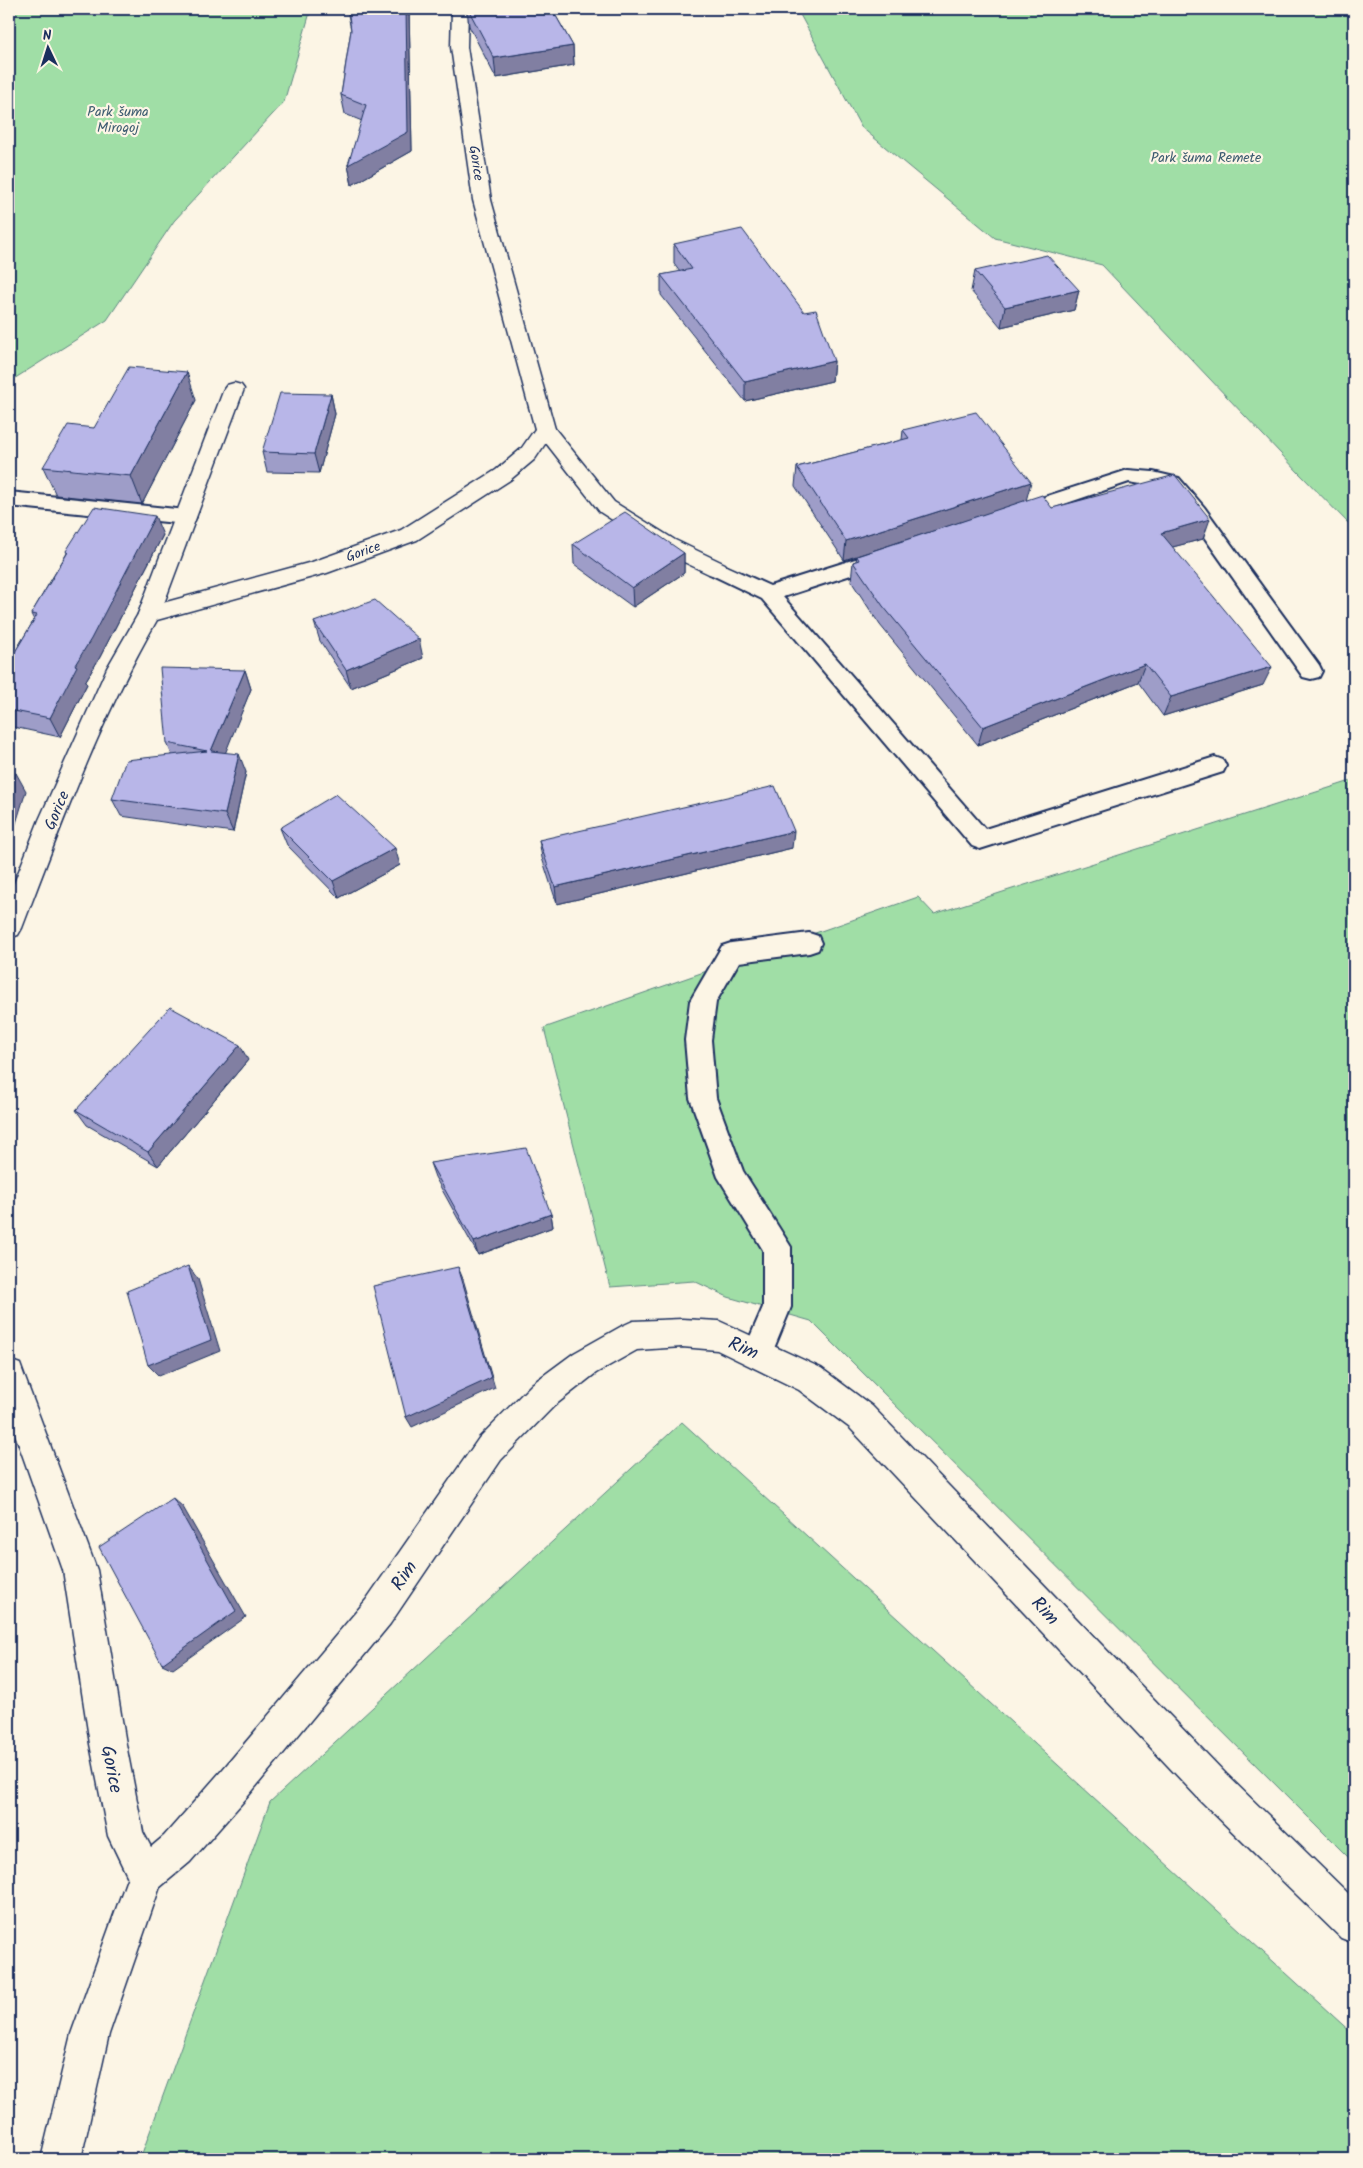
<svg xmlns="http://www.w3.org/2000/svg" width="1363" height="2168" font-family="Kalam,sans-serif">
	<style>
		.green { fill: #a0dea6; stroke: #5e8682 }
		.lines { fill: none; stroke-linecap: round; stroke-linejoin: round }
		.lane-casing { stroke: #1b2f5e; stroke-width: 4 }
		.street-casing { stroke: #1b2f5e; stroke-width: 3 }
		.secondary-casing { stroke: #1b2f5e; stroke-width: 3 }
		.lane { fill: #fcf5e5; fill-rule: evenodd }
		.street { fill: #fcf5e5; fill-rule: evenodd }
		.secondary { fill: #fcf5e5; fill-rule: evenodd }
		.wall { fill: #9e9dc8; stroke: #1b2f5e }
		.shaded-wall { fill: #817fa2; stroke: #1b2f5e }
		.building { fill: #b8b6e8; stroke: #1b2f5e }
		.labels { text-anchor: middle; stroke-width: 4.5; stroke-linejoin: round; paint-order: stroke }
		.far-park-label { font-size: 14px; fill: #3c5b70; stroke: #fcf5e5 }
		.far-street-label { font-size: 14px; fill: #1b2f5e; stroke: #fcf5e5 }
		.street-label { font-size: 16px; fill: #1b2f5e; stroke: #fcf5e5 }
		.near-street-label { font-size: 19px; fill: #1b2f5e; stroke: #fcf5e5 }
	</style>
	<rect width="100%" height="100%" fill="#fcf5e5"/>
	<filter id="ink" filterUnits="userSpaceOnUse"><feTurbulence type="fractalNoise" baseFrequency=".02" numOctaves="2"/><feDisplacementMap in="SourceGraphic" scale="10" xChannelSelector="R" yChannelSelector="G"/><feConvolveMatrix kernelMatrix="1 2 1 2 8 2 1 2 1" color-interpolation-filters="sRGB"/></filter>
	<g filter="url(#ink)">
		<g class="green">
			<polygon points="9,9 311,9 284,102 174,221 107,320 9,382"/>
			<polygon points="797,9 1354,9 1354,529 1299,473 1102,265 995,238 861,127"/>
			<polygon points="1354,780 1354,1863 811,1321 728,1297 694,1281 610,1287 544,1028 918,897 934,914"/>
			<polygon points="682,1422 1354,2035 1354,2159 140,2159 270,1802"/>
		</g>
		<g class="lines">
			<defs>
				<g id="lane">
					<polygon points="1128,470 1153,472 1179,478 1204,507 1319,665 1322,671 1319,677 1311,679 1303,677 1190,517 1165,488 1129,482 1014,521 1007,519 1004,514 1007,509"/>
					<polygon points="9,492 186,510 193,512 196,517 193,522 186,524 9,506"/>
					<polygon points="887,549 894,551 897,556 894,561 783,597 985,829 1215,757 1223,760 1226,766 1223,772 980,849 972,846 762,599 710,574 707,569 710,564 717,562 770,586"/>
					<polygon points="809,933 818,936 821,943 818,950 809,953 739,962 716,1002 711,1040 716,1098 743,1171 791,1247 791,1307 768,1363 758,1367 748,1363 743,1353 763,1307 763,1250 718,1177 690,1098 685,1040 690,1001 722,946 731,943"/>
				</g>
				<g id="street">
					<polygon points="234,383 241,385 244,389 160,614 157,619 149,622 141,619 138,614 224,389 227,385"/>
					<polygon points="545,423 552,425 614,502 675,540 725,564 728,569 725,574 717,576 709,574 659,550 600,512 535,429 538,425"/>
					<polygon points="146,1857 159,1862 164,1875 109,2034 81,2159 41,2159 71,2034 133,1862"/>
				</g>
				<g id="secondary">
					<path d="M452,9h16l-1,38 24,153 64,229 -20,30 -25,21 -93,60 -90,33 -170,47c-56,97 -95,203 -135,308l-4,7 -9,3v-42l30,-76 68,-152 34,-59 171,-47 89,-32 95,-60 25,-21 14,-20 -62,-229 -22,-153z"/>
					<polygon points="682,1319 719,1321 730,1326 821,1368 872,1406 1226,1774 1354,1899 1354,1943 1341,1938 1200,1800 850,1428 799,1390 717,1350 682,1347 637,1350 596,1373 554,1406 501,1460 390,1624 249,1795 190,1862 159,1888 146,1893 133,1888 108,1836 90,1744 63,1570 9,1417 9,1360 20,1364 24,1375 97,1570 126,1744 143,1832 151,1847 164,1836 223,1769 366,1600 479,1438 532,1384 574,1353 622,1326 633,1321"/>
				</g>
			</defs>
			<use href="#lane" class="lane-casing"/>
			<use href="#street" class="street-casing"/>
			<use href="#secondary" class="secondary-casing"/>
			<use href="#lane" class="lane"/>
			<use href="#street" class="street"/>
			<use href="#secondary" class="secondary"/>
		</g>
		<g class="wall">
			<polygon points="347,9 409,9 412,151 352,185 348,165 362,121 345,114 341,95 351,30"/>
			<polygon points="467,9 552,9 573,46 574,65 496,78 469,26"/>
			<polygon points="674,244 834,361 832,381 745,401 661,295 661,275 680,272 674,264"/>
			<polygon points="975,271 1079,290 1074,310 1001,327 971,291"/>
			<polygon points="331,394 335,414 319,473 267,472 262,452"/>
			<polygon points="196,400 142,504 56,495 43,467 94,428"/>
			<polygon points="903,430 1026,500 1052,508 1203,539 1172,547 1263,685 1163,716 1138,682 978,745 880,625 851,581 853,562 856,561 857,556 906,540 844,560 795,486 797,467 902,440"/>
			<polygon points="163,535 100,657 85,682 87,684 60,737 9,726 9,662 34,620 31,614 67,553 66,551"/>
			<polygon points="573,544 684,553 684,573 633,607 574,564"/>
			<polygon points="314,622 423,658 351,688 320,641"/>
			<polygon points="245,670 251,689 225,752 246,772 233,832 121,816 112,799 172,755 167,743"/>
			<polygon points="280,828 400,865 339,898 287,845"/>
			<polygon points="539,840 792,848 557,904 542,858"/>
			<polygon points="248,1060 158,1166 87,1125 76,1110"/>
			<polygon points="430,1163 551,1214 553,1227 478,1255 435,1177"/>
		</g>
		<g class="shaded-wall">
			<polygon points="406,9 409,9 412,151 352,185 348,165"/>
			<polygon points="573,46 574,65 496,78 494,58"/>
			<polygon points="1079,290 1074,310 1001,327 1005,307"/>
			<polygon points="834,361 832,381 745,401 745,382"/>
			<polygon points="187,372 196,400 142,504 131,476"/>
			<polygon points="331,394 335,414 319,473 314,454"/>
			<polygon points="1031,482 1026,501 844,560 846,541"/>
			<polygon points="155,516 163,535 100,657 85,682 87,684 60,737 50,718 75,665"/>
			<polygon points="1210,519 1203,539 1154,552 1161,533"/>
			<polygon points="684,553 684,573 633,607 632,588"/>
			<polygon points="419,639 423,658 351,688 346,670"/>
			<polygon points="1145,664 1138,682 978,745 983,727"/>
			<polygon points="1272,667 1263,685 1163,716 1171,697"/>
			<polygon points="245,670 251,689 219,769 211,751"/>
			<polygon points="239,754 246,772 233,832 225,814"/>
			<polygon points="16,773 26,791 9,846 9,794"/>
			<polygon points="794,831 792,848 557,904 555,887"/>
			<polygon points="395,848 400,865 339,898 333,881"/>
			<polygon points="240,1045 248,1060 158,1166 148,1152"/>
			<polygon points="551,1214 553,1227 478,1255 474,1242"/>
			<polygon points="188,1266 198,1279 220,1351 159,1376 148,1365"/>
			<polygon points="458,1267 463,1279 495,1388 412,1427 406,1417"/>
			<polygon points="173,1498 183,1507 246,1617 173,1669 162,1664"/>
		</g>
		<g class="building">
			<polygon points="348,9 406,9 408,132 348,165 366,105 341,95 351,30"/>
			<polygon points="468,9 552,9 573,46 494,58"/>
			<polygon points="742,229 804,312 816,310 834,361 745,382 661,275 692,269 674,244"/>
			<polygon points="1047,255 1079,290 1005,307 975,271"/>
			<polygon points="129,367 187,372 131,476 43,467 68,425 94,428"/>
			<polygon points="280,393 331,394 314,454 262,452"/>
			<polygon points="976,412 1031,482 846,541 797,467 909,438 903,430"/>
			<polygon points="1175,475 1210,519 1161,533 1272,667 1171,697 1145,664 983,727 883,606 853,562 859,560 857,556 1042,495 1052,508"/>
			<polygon points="94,507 155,516 91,639 75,665 77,666 50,718 9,710 9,662 37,615 31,614 68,552 66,551"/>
			<polygon points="625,512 684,553 632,588 573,544"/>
			<polygon points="375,600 419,639 346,670 314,622"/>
			<polygon points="160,668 245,670 211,751 239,754 225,814 112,799 126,760 207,751 167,743"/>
			<polygon points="16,773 9,794 9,774"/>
			<polygon points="775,786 794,831 555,887 539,840"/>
			<polygon points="336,794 395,848 333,881 280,828"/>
			<polygon points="170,1007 240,1045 148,1152 76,1110"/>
			<polygon points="526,1148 551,1214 474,1242 430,1163"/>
			<polygon points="188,1266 211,1340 148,1365 127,1291"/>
			<polygon points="458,1267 491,1378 406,1417 373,1286"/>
			<polygon points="173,1498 236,1611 162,1664 99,1547"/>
		</g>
	</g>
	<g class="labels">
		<g class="far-park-label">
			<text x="118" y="116">Park šuma<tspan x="118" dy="16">Mirogoj</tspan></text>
			<text x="1206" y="162">Park šuma Remete</text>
		</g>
		<g class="far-street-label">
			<text transform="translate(477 163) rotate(81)" y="5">Gorice</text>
			<text transform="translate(363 551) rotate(-20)" y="5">Gorice</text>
		</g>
		<g class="street-label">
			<text transform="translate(56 810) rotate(-67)" y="6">Gorice</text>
		</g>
		<g class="near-street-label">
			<text transform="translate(744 1347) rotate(24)" y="7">Rim</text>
			<text transform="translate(403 1575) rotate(-56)" y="7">Rim</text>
			<text transform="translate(1046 1610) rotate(47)" y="7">Rim</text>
			<text transform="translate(113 1769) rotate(79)" y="7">Gorice</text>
		</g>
	</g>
	<rect width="1363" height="2168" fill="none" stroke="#fcf5e5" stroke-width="30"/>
	<rect x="15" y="15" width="1333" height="2138" fill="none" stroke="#1b2f5e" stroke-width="2" filter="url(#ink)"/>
	<g transform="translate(48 48) rotate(356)" stroke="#fcf5e5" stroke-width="4" paint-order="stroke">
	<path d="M0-4L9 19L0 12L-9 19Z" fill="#1b2f5e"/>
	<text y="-8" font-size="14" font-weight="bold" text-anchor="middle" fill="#1b2f5e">N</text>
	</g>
</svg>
